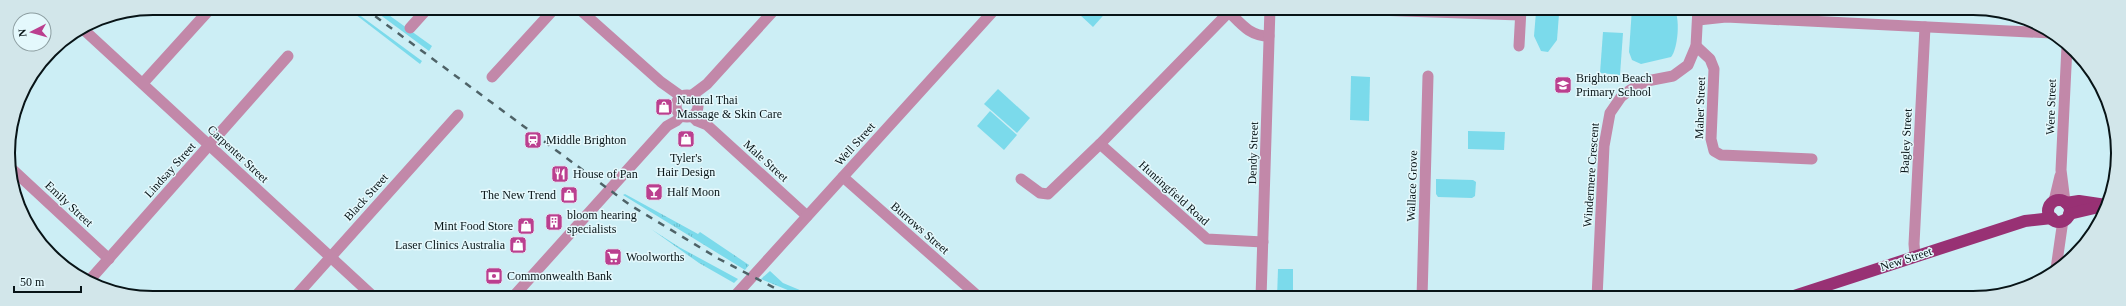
<svg xmlns="http://www.w3.org/2000/svg" width="2126" height="306" font-family="Georgia,serif">
	<style>
		.grass { fill: url(#grass-tufts) }
		.pitch { fill: #7bdaeb }
		.lines { fill: none; stroke-linecap: round; stroke-linejoin: round }
		.minor { stroke: #c288a9; stroke-width: 11 }
		.major { stroke: #983174; stroke-width: 12 }
		.rail { stroke: #4e6267; stroke-width: 2.5; stroke-dasharray: 7 7; stroke-linecap: butt }
		.labels { text-anchor: middle; stroke-width: 3; stroke-linejoin: round; paint-order: stroke }
		.poi-label { font-size: 12px; fill: #081417; stroke: #e4f8fc; text-anchor: start }
		.street-label { font-size: 12px; fill: #081417; stroke: #e4f8fc }
		.rim { fill: none; stroke: #081417; stroke-width: 2 }
	</style>
	<defs>
		<pattern id="grass-tufts" width="24" height="20" patternUnits="userSpaceOnUse"><rect width="24" height="20" fill="#7bdaeb"/><path d="M3 7l-1-3M5 7V3M7 7l1-3M15 17l-1-3M17 17v-4M19 17l1-3" fill="none" stroke="#69bac9"/></pattern>
	</defs>
	<rect width="100%" height="100%" fill="#cceef5"/>
	<g class="grass">
		<polygon points="347,8 350,8 422,61 420,64"/>
		<polygon points="371,8 379,8 432,46 429,51"/>
		<polygon points="625,194 698,234 700,232 749,265 745,270 623,195"/>
		<polygon points="651,229 679,247 738,279 734,283 699,263"/>
		<polygon points="770,271 783,283 819,298 807,298 761,279"/>
	</g>
	<g class="pitch">
		<polygon points="1084,8 1110,8 1093,27 1079,14"/>
		<path d="M1632,8h41c8,7 5,41 -2,49l-30,7 -9,-4 -3,-8z"/>
		<polygon points="1536,12 1559,14 1557,40 1548,52 1541,51 1534,36"/>
		<polygon points="1603,32 1623,33 1620,75 1600,73"/>
		<polygon points="1351,76 1370,77 1369,121 1350,120"/>
		<polygon points="998,89 1030,118 1017,133 984,104"/>
		<polygon points="990,111 1017,135 1004,150 977,126"/>
		<polygon points="1468,131 1505,132 1504,150 1468,149"/>
		<polygon points="1436,179 1473,180 1476,182 1475,196 1472,198 1438,197 1436,194"/>
		<polygon points="1278,269 1293,269 1293,298 1277,298"/>
	</g>
	<g class="lines">
		<g class="minor">
			<polyline points="578,8 661,82 682,97"/>
			<path d="M1225,8c15,14 23,28 44,28"/>
			<polyline points="1317,8 1520,15"/>
			<polyline points="1229,12 1100,144 1207,239 1263,242"/>
			<polyline points="1698,20 1726,17 2051,33"/>
			<polyline points="410,28 428,8"/>
			<polyline points="83,29 375,298"/>
			<polyline points="1519,46 1521,9"/>
			<polyline points="1696,46 1710,59 1714,69 1711,139 1714,151 1721,155 1812,159"/>
			<polyline points="492,77 555,8"/>
			<polyline points="143,83 211,8"/>
			<circle cx="687" cy="106" r="11"/>
			<polyline points="691,96 707,84 776,8"/>
			<polyline points="692,116 697,121 707,125 807,216"/>
			<polyline points="12,169 109,259"/>
			<polyline points="843,177 980,298"/>
			<polyline points="1021,179 1040,193 1048,194 1100,144"/>
			<polyline points="2054,201 2060,176"/>
			<polyline points="2065,202 2061,170 2067,46"/>
			<polyline points="1915,256 1914,244 1925,27"/>
			<polyline points="2056,269 2063,220"/>
			<polyline points="88,282 288,56"/>
			<polyline points="294,298 458,115"/>
			<polyline points="512,298 667,126 676,121 682,115"/>
			<polyline points="733,298 996,8"/>
			<polyline points="1261,298 1270,8"/>
			<polyline points="1422,298 1428,76"/>
			<polyline points="1597,298 1604,146 1610,113 1621,97 1630,90 1647,81 1673,76 1688,65 1696,46 1698,8"/>
		</g>
		<g class="major">
			<circle cx="2059" cy="211" r="11"/>
			<polyline points="2066,203 2079,201 2106,205"/>
			<polyline points="2069,214 2099,207"/>
			<polyline points="1788,298 2025,221 2052,218"/>
		</g>
		<polyline class="rail" points="364,8 630,205 719,259 794,298"/>
	</g>
	<defs>
		<symbol id="school-square" viewBox="-11 -11 22 22"><rect x="-9" y="-9" width="18" height="18" rx="4" fill="#bb3f8f" stroke="#e4f8fc"/><path d="M0-5L7-2L0 1L-7-2ZM-4 1L0 2.5L4 1V4Q0 6-4 4Z" fill="#fff"/></symbol>
		<symbol id="shop-square" viewBox="-11 -11 22 22"><rect x="-9" y="-9" width="18" height="18" rx="4" fill="#bb3f8f" stroke="#e4f8fc"/><path d="M-5-2.5h2.3a2.7 3.5 0 0 1 5.4 0H5L5.5 6h-11ZM-1.5-2.5h3a1.5 2.3 0 0 0-3 0Z" fill="#fff"/></symbol>
		<symbol id="station-square" viewBox="-11 -11 22 22"><rect x="-9" y="-9" width="18" height="18" rx="4" fill="#bb3f8f" stroke="#e4f8fc"/><path d="M-3-6H3Q5-6 5-4V2Q5 4 3 4L4.5 6H3L1.5 4h-3L-3 6H-4.5L-3 4Q-5 4-5 2V-4Q-5-6-3-6ZM-3.5-4v3h7v-3ZM-3.5 1v1.5H-2V1ZM2 1v1.5H3.5V1Z" fill="#fff"/></symbol>
		<symbol id="restaurant-square" viewBox="-11 -11 22 22"><rect x="-9" y="-9" width="18" height="18" rx="4" fill="#bb3f8f" stroke="#e4f8fc"/><path d="M-5-6h1v4h1v-4h1v4h1v-4h1v5L-1.5 .5V6h-2V.5L-5-1ZM5-6V6H3V1.5H1.5Q1.5-4 5-6Z" fill="#fff"/></symbol>
		<symbol id="bar-square" viewBox="-11 -11 22 22"><rect x="-9" y="-9" width="18" height="18" rx="4" fill="#bb3f8f" stroke="#e4f8fc"/><path d="M-6-5H6L.8 .8V4.5H3.5V6h-7V4.5H-.8V.8Z" fill="#fff"/></symbol>
		<symbol id="building-square" viewBox="-11 -11 22 22"><rect x="-9" y="-9" width="18" height="18" rx="4" fill="#bb3f8f" stroke="#e4f8fc"/><path d="M-4-6H4V6H1V3H-1V6H-4ZM-2.5-4.3h1.7v1.8h-1.7ZM.8-4.3h1.7v1.8H.8ZM-2.5-1h1.7V.8h-1.7ZM.8-1h1.7V.8H.8Z" fill="#fff"/></symbol>
		<symbol id="supermarket-square" viewBox="-11 -11 22 22"><rect x="-9" y="-9" width="18" height="18" rx="4" fill="#bb3f8f" stroke="#e4f8fc"/><path d="M-6-5.5h2.5l.6 2H6L4.5 2H-2.5L-4.4-4H-6ZM-1.5 3.2a1.3 1.3 0 1 0 .1 0ZM3 3.2a1.3 1.3 0 1 0 .1 0Z" fill="#fff"/></symbol>
		<symbol id="bank-square" viewBox="-11 -11 22 22"><rect x="-9" y="-9" width="18" height="18" rx="4" fill="#bb3f8f" stroke="#e4f8fc"/><path d="M-6-4H6V4H-6ZM0-2.3a2.3 2.3 0 1 0 0 4.6a2.3 2.3 0 1 0 0-4.6Z" fill="#fff"/></symbol>
	</defs>
	<g fill-rule="evenodd">
		<use href="#school-square" x="1553" y="75" width="20" height="20"/>
		<use href="#shop-square" x="654" y="97" width="20" height="20"/>
		<use href="#shop-square" x="676" y="129" width="20" height="20"/>
		<use href="#station-square" x="523" y="130" width="20" height="20"/>
		<use href="#restaurant-square" x="550" y="164" width="20" height="20"/>
		<use href="#bar-square" x="644" y="182" width="20" height="20"/>
		<use href="#shop-square" x="559" y="185" width="20" height="20"/>
		<use href="#building-square" x="544" y="212" width="20" height="20"/>
		<use href="#shop-square" x="516" y="216" width="20" height="20"/>
		<use href="#shop-square" x="508" y="235" width="20" height="20"/>
		<use href="#supermarket-square" x="603" y="247" width="20" height="20"/>
		<use href="#bank-square" x="484" y="266" width="20" height="20"/>
	</g>
	<g class="labels">
		<g class="poi-label">
			<text x="1576" y="82">Brighton Beach<tspan x="1576" dy="14">Primary School</tspan></text>
			<text x="677" y="104">Natural Thai<tspan x="677" dy="14">Massage &amp; Skin Care</tspan></text>
			<text x="546" y="144">Middle Brighton</text>
			<text x="686" y="162" text-anchor="middle">Tyler's<tspan x="686" dy="14">Hair Design</tspan></text>
			<text x="573" y="178">House of Pan</text>
			<text x="667" y="196">Half Moon</text>
			<text x="556" y="199" text-anchor="end">The New Trend</text>
			<text x="567" y="219">bloom hearing<tspan x="567" dy="14">specialists</tspan></text>
			<text x="513" y="230" text-anchor="end">Mint Food Store</text>
			<text x="505" y="249" text-anchor="end">Laser Clinics Australia</text>
			<text x="626" y="261">Woolworths</text>
			<text x="507" y="280">Commonwealth Bank</text>
		</g>
		<g class="street-label">
			<text transform="translate(2051 107) rotate(-88)" y="4">Were Street</text>
			<text transform="translate(1700 108) rotate(-88)" y="4">Maher Street</text>
			<text transform="translate(1906 141) rotate(-87)" y="4">Bagley Street</text>
			<text transform="translate(855 144) rotate(-48)" y="4">Well Street</text>
			<text transform="translate(1253 153) rotate(-88)" y="4">Dendy Street</text>
			<text transform="translate(238 154) rotate(43)" y="4">Carpenter Street</text>
			<text transform="translate(766 161) rotate(42)" y="4">Male Street</text>
			<text transform="translate(170 170) rotate(-48)" y="4">Lindsay Street</text>
			<text transform="translate(1591 175) rotate(-86)" y="4">Windermere Crescent</text>
			<text transform="translate(1412 186) rotate(-88)" y="4">Wallace Grove</text>
			<text transform="translate(1174 193) rotate(42)" y="4">Huntingfield Road</text>
			<text transform="translate(366 197) rotate(-48)" y="4">Black Street</text>
			<text transform="translate(69 204) rotate(43)" y="4">Emily Street</text>
			<text transform="translate(920 228) rotate(41)" y="4">Burrows Street</text>
			<text transform="translate(1906 259) rotate(-18)" y="4">New Street</text>
		</g>
	</g>
	<path d="M0 0H2126V306H0ZM153 15H1973A138 138 0 0 1 2111 153V153A138 138 0 0 1 1973 291H153A138 138 0 0 1 15 153V153A138 138 0 0 1 153 15Z" fill="#d2e6ea" fill-rule="evenodd"/>
	<path class="rim" d="M153 15H1973A138 138 0 0 1 2111 153V153A138 138 0 0 1 1973 291H153A138 138 0 0 1 15 153V153A138 138 0 0 1 153 15Z"/>
	<g transform="translate(32 32) rotate(264)"><circle r="19" fill="#e4f8fc" stroke="#8c9da0"/>
	<path d="M0-3L7 15L0 10L-7 15Z" fill="#bb3f8f"/>
	<text y="-6" font-size="11" font-weight="bold" text-anchor="middle" fill="#081417">N</text>
	</g>
	<path d="M14 286v6h67v-6" fill="none" stroke="#081417" stroke-width="2"/>
	<text x="20" y="286" font-size="12" fill="#081417" stroke="#e4f8fc" stroke-width="3" paint-order="stroke">50 m</text>
</svg>
